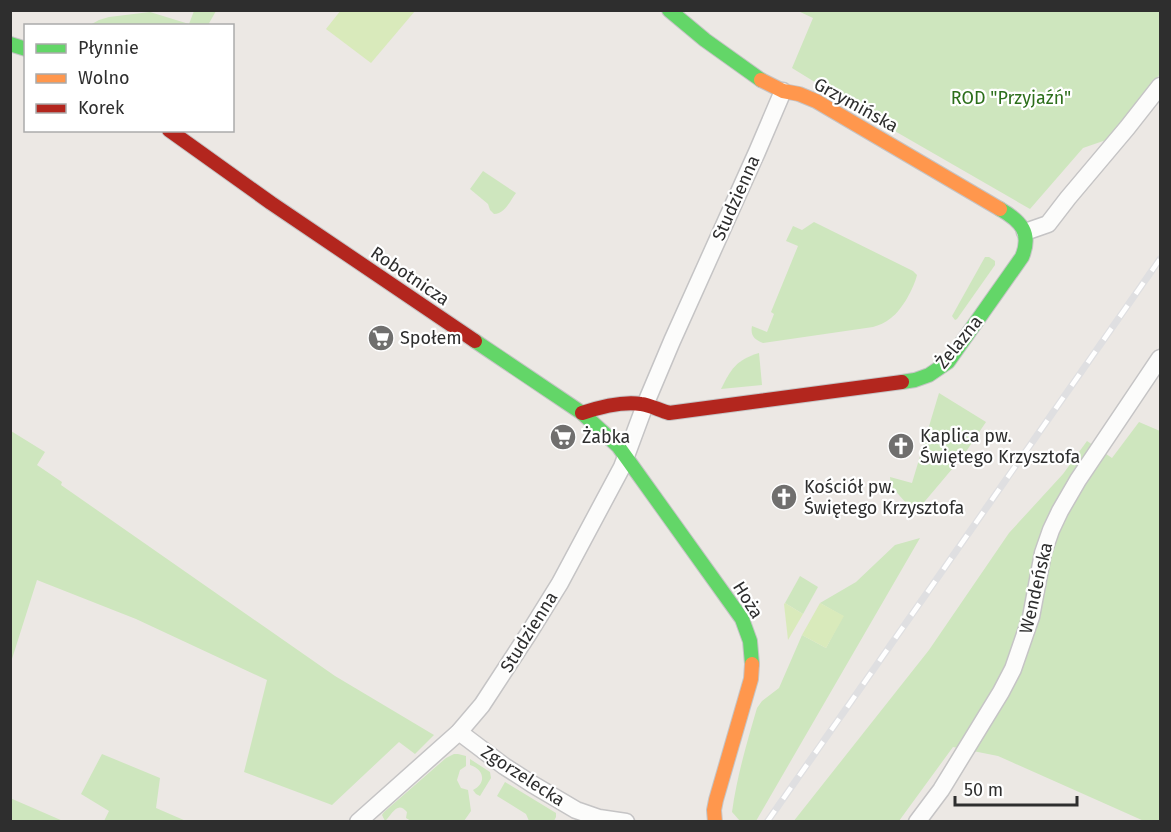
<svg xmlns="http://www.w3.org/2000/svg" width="1171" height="832" font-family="'Fira Sans',sans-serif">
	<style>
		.green { fill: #cee6be }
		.pitch { fill: #d9eabb }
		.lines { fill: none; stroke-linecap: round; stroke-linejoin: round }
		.street-casing { stroke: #c5c4c5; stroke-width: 19 }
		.fast-casing { stroke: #c5c4c5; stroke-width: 16 }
		.slow-casing { stroke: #c5c4c5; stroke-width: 16 }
		.jam-casing { stroke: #c5c4c5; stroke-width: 16 }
		.street { stroke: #fcfcfb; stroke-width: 16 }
		.fast { stroke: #63d668; stroke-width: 14 }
		.slow { stroke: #ff974d; stroke-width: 14 }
		.jam { stroke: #b3261e; stroke-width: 14 }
		.rail-casing { stroke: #dfdfe1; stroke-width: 7 }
		.rail { stroke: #fff; stroke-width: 4.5; stroke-dasharray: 14; stroke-linecap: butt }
		.labels { text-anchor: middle; stroke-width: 4.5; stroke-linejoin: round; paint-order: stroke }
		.park-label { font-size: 18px; fill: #2c6e1b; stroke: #fff }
		.street-label { font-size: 18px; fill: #2e2e2e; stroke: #fff }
		.poi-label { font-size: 18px; fill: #2e2e2e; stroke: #fff; text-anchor: start }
	</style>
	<rect width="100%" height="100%" fill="#ece8e4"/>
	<g class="green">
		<polygon points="194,11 216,11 208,25 90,25 99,20 109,17 150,12 189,24"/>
		<polygon points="798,11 1160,11 1160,74 1109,139 1083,148 1030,209 886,126 792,68 813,18"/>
		<path d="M483,171l33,22c-6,8 -11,21 -22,21l-4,-4 -2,-6 -18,-15z"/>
		<path d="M814,222l99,49 4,4c-3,13 -15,35 -26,43 -6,5 -12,7 -18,9l-110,16c-8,-3 -13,-7 -11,-17l15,6 7,-18 -3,-2 27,-66 -12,-5 7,-15 9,4z"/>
		<polygon points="985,257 989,257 995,261 995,265 957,319 955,320 952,316"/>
		<path d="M759,353l3,32 -41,4c10,-20 15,-29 38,-36z"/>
		<polygon points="939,393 986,422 963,456 915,513 891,486 890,477 912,483"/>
		<polygon points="1139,422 1160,431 1160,821 1144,821 998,756 953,747 899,821 793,822 929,650 1009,533 1063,474 1087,441 1112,458"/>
		<polygon points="11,431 45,452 37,465 62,482 61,485 335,676 434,735 415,754 399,742 332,805 244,772 267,680 136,619 37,580 11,662"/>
		<path d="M920,538l-164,283h-16l-8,-9c5,-36 15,-70 25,-104l5,-7 17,-13 23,-53 24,13 17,-32 -23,-13 36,-21 39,-37z"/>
		<polygon points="800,576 818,587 803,614 785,603"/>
		<polygon points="102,754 160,778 156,808 186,821 104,821 109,811 81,794"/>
		<path d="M454,754h4l8,2v10l-6,4 -3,10 4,8 7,2 3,21 -7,10h-53l-5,-3 1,-6c-10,-12 -15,3 -22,9l-3,-6 2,-3 62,-54z"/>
		<path d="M470,759l20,13 1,6 -11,18 -4,-2 -3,-4c14,-7 11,-21 -3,-25z"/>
		<polygon points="505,782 556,813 556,817 554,821 529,821 526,814 497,796"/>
		<polygon points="10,798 63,821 11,821"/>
	</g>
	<g class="pitch">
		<polygon points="341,10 415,10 415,11 371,63 326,29"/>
		<polygon points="785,603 803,614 788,640 784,604"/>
		<polygon points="820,603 844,616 826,648 802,635"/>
	</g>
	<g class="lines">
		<defs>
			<g id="street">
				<polyline points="1025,232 1048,224 1068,198 1127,128 1160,86"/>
				<polyline points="459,732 504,766 532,784 576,810 599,818 626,822"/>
				<polyline points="358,822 459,732 482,705 529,633 560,583 622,467 645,405 672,341 757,152 783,91"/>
				<polyline points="917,822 941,790 1001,692 1013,669 1031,617 1043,553 1051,530 1060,511 1078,480 1160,358"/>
			</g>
			<g id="fast">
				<polyline points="669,10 705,40 761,80"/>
				<polyline points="10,44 26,49"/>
				<polyline points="475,341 582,413 618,446 742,619 750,641 752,664"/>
				<path d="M902,382l13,-2 14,-5 19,-13 74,-105c10,-24 -1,-36 -22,-48"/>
			</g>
			<g id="slow">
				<polyline points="761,80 783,91 799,94 816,101 1000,209"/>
				<polyline points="715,822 714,810 716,800 751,679 752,664"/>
			</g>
			<g id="jam">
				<polyline points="169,130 271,203 475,341"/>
				<path d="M582,413c18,-6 40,-12 59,-9 9,1 18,6 28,9l233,-31"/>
			</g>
		</defs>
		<use href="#street" class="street-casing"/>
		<use href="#fast" class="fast-casing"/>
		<use href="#slow" class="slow-casing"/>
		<use href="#jam" class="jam-casing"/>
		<use href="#street" class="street"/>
		<use href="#fast" class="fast"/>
		<use href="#slow" class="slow"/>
		<use href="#jam" class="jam"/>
		<defs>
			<polyline id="rail" points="767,822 1160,259"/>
		</defs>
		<use href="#rail" class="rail-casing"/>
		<use href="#rail" class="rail"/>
	</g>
	<defs>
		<symbol id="supermarket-disc" viewBox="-11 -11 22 22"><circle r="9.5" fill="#706f6e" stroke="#fff"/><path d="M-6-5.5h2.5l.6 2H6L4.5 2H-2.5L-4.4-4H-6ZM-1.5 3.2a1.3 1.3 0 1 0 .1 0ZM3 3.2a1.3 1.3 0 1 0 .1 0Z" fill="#fff"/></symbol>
		<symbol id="church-disc" viewBox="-11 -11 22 22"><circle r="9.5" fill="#706f6e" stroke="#fff"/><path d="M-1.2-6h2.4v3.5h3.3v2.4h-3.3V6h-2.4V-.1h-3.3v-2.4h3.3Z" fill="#fff"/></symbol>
	</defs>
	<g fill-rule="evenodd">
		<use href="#supermarket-disc" x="366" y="323" width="30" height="30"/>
		<use href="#supermarket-disc" x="548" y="422" width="30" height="30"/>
		<use href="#church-disc" x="886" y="431" width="30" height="30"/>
		<use href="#church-disc" x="769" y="482" width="30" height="30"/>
	</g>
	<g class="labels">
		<g class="park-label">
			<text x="1011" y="104">ROD "Przyjaźń"</text>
		</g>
		<g class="street-label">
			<text transform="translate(856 105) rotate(29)" y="6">Grzymińska</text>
			<text transform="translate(736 198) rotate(-66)" y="6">Studzienna</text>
			<text transform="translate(410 276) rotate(34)" y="6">Robotnicza</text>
			<text transform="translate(959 342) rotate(-51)" y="6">Żelazna</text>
			<text transform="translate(1036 588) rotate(-77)" y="6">Wendeńska</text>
			<text transform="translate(748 600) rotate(58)" y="6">Hoża</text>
			<text transform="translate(529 632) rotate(-58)" y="6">Studzienna</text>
			<text transform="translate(523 776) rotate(33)" y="6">Zgorzelecka</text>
		</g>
		<g class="poi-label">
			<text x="400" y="344">Społem</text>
			<text x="920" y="442">Kaplica pw.<tspan x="920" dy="21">Świętego Krzysztofa</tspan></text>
			<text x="582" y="443">Żabka</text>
			<text x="804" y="493">Kościół pw.<tspan x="804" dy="21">Świętego Krzysztofa</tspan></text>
		</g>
	</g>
	<rect width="1171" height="832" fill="none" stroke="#2e2e2e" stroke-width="24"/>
	<rect x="24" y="24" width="210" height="108" fill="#ffffff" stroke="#ababab" stroke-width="1.5"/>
	<rect x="36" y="44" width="30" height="9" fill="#63d668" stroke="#ababab" stroke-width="1.5"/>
	<text x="78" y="54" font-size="18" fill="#2e2e2e">Płynnie</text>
	<rect x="36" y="74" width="30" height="9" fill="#ff974d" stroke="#ababab" stroke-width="1.5"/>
	<text x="78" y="84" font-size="18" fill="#2e2e2e">Wolno</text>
	<rect x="36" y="104" width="30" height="9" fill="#b3261e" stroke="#ababab" stroke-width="1.5"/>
	<text x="78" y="114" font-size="18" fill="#2e2e2e">Korek</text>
	<path d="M955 796v9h122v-9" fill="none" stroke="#2e2e2e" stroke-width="3"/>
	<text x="964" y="796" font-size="18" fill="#2e2e2e" stroke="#ffffff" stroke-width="4.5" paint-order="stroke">50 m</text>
</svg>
